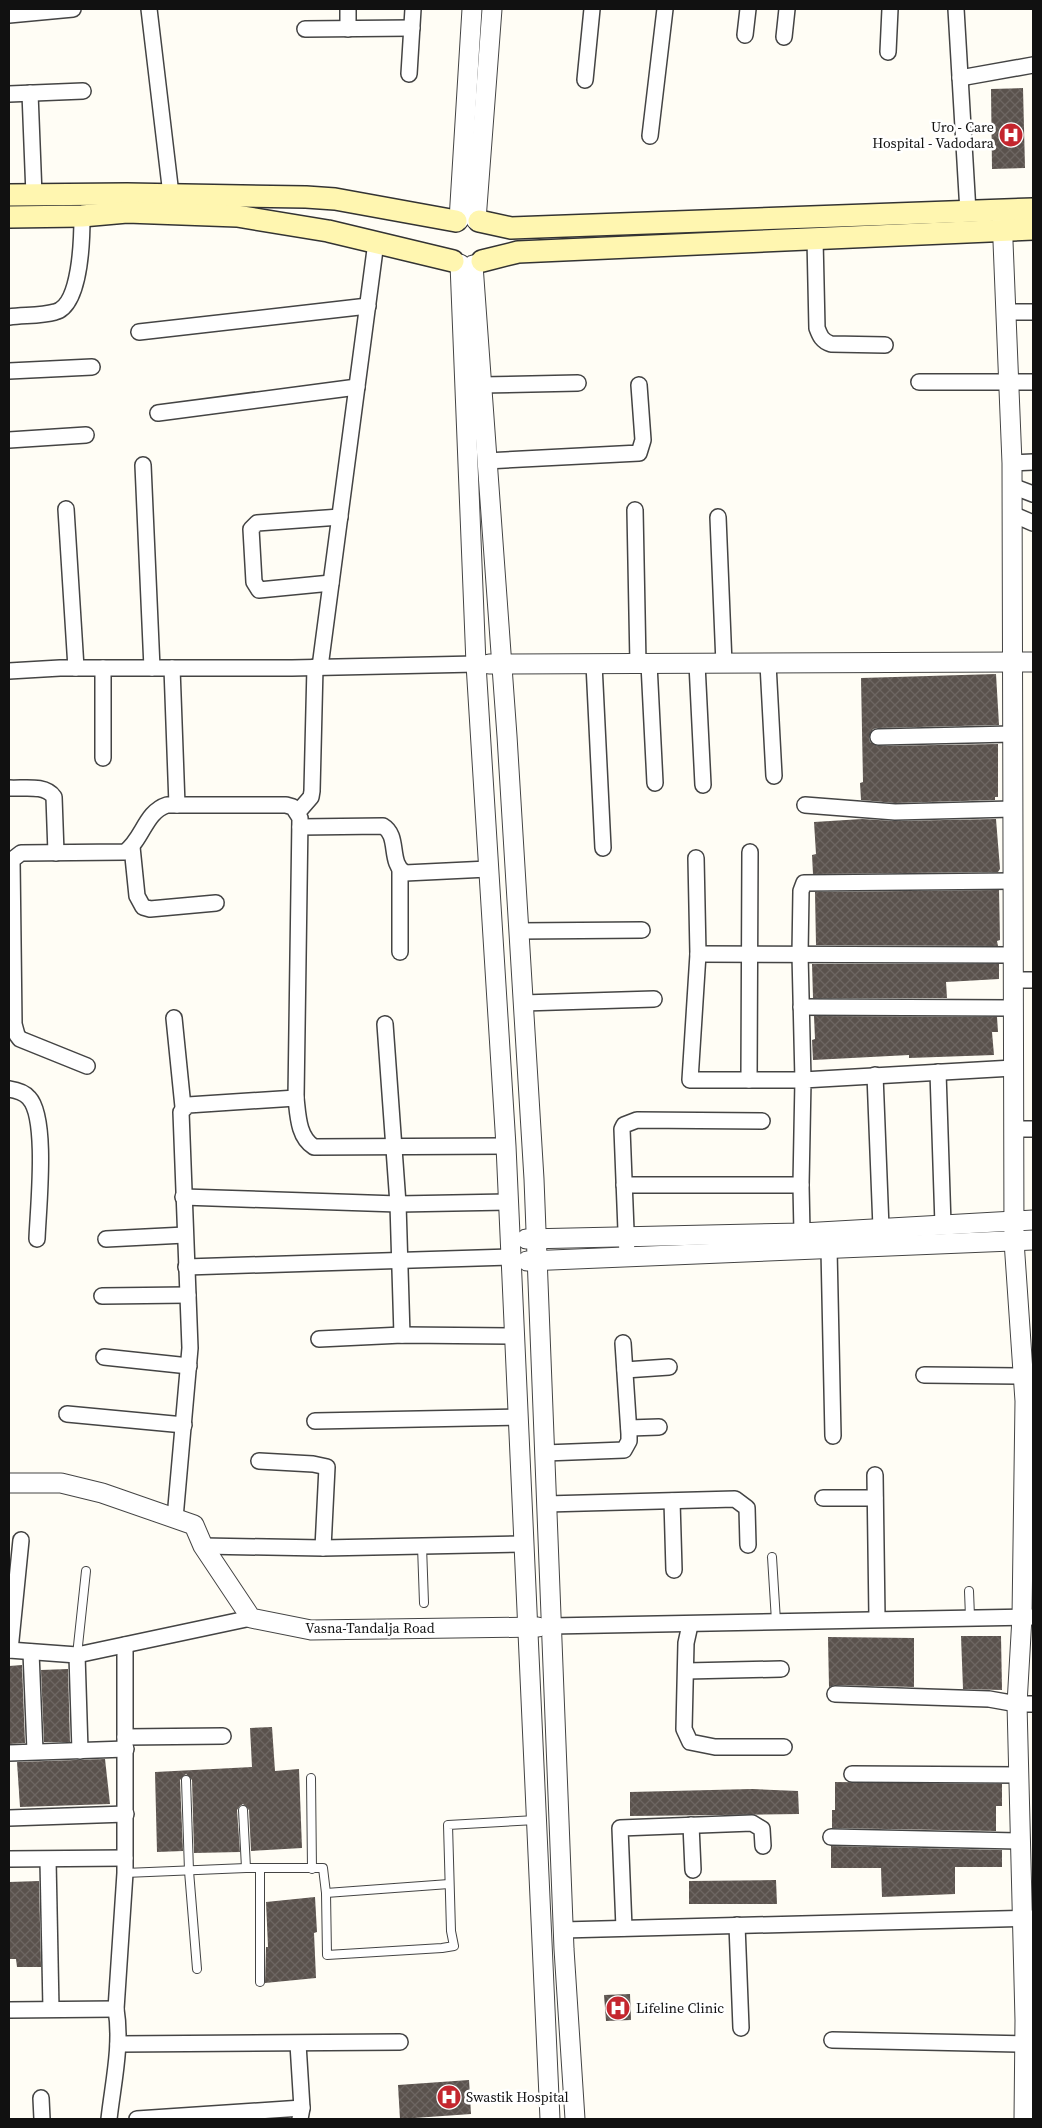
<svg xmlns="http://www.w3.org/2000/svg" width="1042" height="2128" font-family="'Source Serif 4',serif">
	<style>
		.building { fill: url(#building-cross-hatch) }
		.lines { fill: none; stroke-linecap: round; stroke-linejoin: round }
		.service-casing { stroke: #444; stroke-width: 10 }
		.minor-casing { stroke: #444; stroke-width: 18 }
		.tertiary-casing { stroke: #444; stroke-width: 21 }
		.secondary-casing { stroke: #333; stroke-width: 24 }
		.service { stroke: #fff; stroke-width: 8 }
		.minor { stroke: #fff; stroke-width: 15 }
		.tertiary { stroke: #fff; stroke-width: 19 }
		.secondary { stroke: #fff6b0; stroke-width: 21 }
		.labels { text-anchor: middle; stroke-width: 5; stroke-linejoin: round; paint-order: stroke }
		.poi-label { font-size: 14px; fill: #111; stroke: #fff; text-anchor: start }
		.street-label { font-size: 14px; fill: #111; stroke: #fff }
	</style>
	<defs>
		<pattern id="building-cross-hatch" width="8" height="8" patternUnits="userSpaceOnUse" patternTransform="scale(1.25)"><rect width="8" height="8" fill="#5a524d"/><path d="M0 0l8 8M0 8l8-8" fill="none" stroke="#6d6662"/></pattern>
	</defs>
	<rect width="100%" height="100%" fill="#fffdf5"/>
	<g class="building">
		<polygon points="1023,88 1025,168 992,169 991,89"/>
		<polygon points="996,674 999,725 878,728 873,729 869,737 870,742 878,746 998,744 998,797 995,797 995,800 895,803 861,800 860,783 863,782 861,678"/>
		<polygon points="862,819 895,821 996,819 1000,869 998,872 813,874 812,855 816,854 814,822"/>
		<polygon points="999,890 1000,940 997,941 998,946 816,945 815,892"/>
		<polygon points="812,964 999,964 999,979 946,982 947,998 813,998"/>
		<polygon points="814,1016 997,1017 998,1032 992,1032 994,1055 909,1058 909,1055 813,1060 812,1040 815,1039"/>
		<polygon points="961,1636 1001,1636 1002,1690 963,1689"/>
		<polygon points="828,1637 914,1638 914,1687 835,1685 829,1687"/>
		<polygon points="22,1665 25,1743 9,1744 9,1666"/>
		<polygon points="68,1669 70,1742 44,1742 41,1670"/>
		<polygon points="272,1727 275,1771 299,1769 302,1848 251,1851 249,1810 243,1804 240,1806 237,1810 240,1852 194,1853 192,1780 186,1774 180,1780 183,1851 157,1852 155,1772 252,1767 250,1728"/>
		<polygon points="105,1759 110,1804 20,1807 17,1762"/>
		<polygon points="835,1782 1002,1784 1002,1806 996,1806 996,1831 832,1828 832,1810 835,1810"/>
		<polygon points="752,1789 798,1791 799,1814 630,1816 630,1792"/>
		<polygon points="831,1846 1002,1850 1002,1867 955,1867 955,1894 882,1897 881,1868 831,1868"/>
		<polygon points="776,1880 777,1904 689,1904 689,1881"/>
		<polygon points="39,1881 41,1967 17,1967 16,1959 9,1959 9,1882"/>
		<polygon points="315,1897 317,1932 314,1933 316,1978 265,1983 266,1947 268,1947 266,1902"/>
		<polygon points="630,1994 631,2020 606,2021 604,1995"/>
		<polygon points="469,2080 471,2114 400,2119 398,2085"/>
	</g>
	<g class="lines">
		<defs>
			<g id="service">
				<polyline points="422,1546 424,1603"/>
				<polyline points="772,1557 776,1621"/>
				<polyline points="969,1591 970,1617"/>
				<polyline points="77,1655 86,1571"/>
				<polyline points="311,1778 312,1869"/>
				<polyline points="186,1780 189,1871 197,1969"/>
				<polyline points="243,1810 246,1868"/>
				<polyline points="260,1869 260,1982"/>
				<polyline points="125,1873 246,1868 323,1868 326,1893 327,1955 442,1948 454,1946 451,1931 448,1825 536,1820"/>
				<polyline points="326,1893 449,1884"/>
			</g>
			<g id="minor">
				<polyline points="149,9 172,203"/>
				<polyline points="348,9 348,29"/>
				<polyline points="956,9 968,212"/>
				<polyline points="9,15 73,9"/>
				<polyline points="305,29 412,28"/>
				<polyline points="745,35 748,9"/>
				<polyline points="784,37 787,9"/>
				<polyline points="888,52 890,9"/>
				<polyline points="409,74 413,9"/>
				<polyline points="960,78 1033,65"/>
				<polyline points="585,80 592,9"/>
				<polyline points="30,93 34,195"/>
				<polyline points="9,94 83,91"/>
				<polyline points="650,136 665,9"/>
				<path d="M815,239l2,89c3,8 5,13 14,16l54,1"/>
				<polyline points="1006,312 1033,312"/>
				<path d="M9,317c15,-2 32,-1 46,-5 26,-6 27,-74 27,-96"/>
				<polyline points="139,332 368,306"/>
				<polyline points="9,371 92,367"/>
				<polyline points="919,382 1033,382"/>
				<polyline points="481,385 578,383"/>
				<polyline points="158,413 357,387"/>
				<polyline points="9,440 86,435"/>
				<polyline points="486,461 639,453 643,440 639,385"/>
				<polyline points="1012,463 1033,462"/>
				<polyline points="143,465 152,668"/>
				<polyline points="1012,486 1033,494"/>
				<polyline points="66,509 76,668"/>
				<polyline points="635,510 638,664"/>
				<polyline points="1012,514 1033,523"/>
				<polyline points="718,517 724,664"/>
				<polyline points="331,583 259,590 254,582 251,529 257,523 340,517"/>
				<polyline points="594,664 603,848"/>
				<polyline points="649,664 655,783"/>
				<polyline points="697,664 703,785"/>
				<polyline points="768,664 774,776"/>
				<polyline points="320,667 376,242"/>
				<polyline points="103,668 103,758"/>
				<polyline points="172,668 177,805"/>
				<polyline points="9,671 60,668 292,668 476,664"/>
				<polyline points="878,737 1012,734"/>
				<path d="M9,788c14,1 36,-4 45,9l2,56"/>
				<polyline points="805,805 895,812 1012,809"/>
				<polyline points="298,812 311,797 312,791 315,667"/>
				<path d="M300,827l83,-1c17,10 5,37 22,47l83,-4"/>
				<polyline points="132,847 137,896 143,907 150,909 216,903"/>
				<polyline points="696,858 698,954 690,1080 803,1080 800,954 801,891 804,883 1012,881"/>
				<polyline points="519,931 642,930"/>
				<polyline points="400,952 400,870"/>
				<polyline points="698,954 1012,955"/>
				<polyline points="1012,980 1033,980"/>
				<polyline points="523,1003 654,999"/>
				<polyline points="801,1007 1012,1008"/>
				<polyline points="174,1018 183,1107"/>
				<polyline points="385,1024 398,1204 402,1335"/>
				<path d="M87,1066l-67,-27 -3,-4 -3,-11 -2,-164 9,-7 104,-1c18,-13 20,-40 42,-47h119l7,2 7,11 -4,280c2,17 2,39 18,49l192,-1"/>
				<polyline points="938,1072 943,1225"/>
				<polyline points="875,1075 881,1228"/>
				<polyline points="749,1080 750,852"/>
				<path d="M9,1089c7,1 15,3 20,9 19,20 9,111 8,141"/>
				<polyline points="1013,1129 1033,1129"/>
				<polyline points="624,1185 801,1185 803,1080 1013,1068"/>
				<polyline points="801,1185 802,1233"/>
				<polyline points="183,1197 398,1204 508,1202"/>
				<polyline points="106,1239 185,1235"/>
				<polyline points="829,1249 833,1436"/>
				<polyline points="627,1256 622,1129 624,1125 637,1120 762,1121"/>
				<polyline points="186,1267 511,1257"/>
				<polyline points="102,1296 188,1295"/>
				<polyline points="319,1339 402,1335 515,1336"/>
				<polyline points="104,1357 189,1366"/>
				<polyline points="625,1370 669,1367"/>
				<polyline points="924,1375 1024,1376"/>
				<polyline points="67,1414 184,1425"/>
				<polyline points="315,1421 518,1417"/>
				<polyline points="629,1428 659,1427"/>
				<polyline points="545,1453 624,1450 629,1441 629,1434 623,1343"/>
				<polyline points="259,1461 313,1464 327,1467 323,1548"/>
				<polyline points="875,1475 877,1618"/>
				<polyline points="823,1498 875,1498"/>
				<polyline points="672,1501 674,1570"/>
				<polyline points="546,1504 735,1499 747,1508 748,1545"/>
				<polyline points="175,1518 190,1348 181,1112 188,1105 296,1098"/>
				<polyline points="203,1546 323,1548 524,1544"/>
				<polyline points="690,1625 686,1643 684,1729 690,1742 715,1747 784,1747"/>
				<polyline points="551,1626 1033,1617"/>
				<polyline points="9,1650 77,1655 251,1618"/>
				<polyline points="10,1650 21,1540"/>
				<polyline points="31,1652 35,1751"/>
				<polyline points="77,1655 80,1751"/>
				<polyline points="686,1671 781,1669"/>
				<polyline points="835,1694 989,1699 1017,1704 1033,1704"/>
				<polyline points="125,1737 223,1736"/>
				<polyline points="9,1753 126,1749"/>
				<polyline points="852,1774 1020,1775"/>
				<polyline points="9,1818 126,1814"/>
				<polyline points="691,1825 693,1870"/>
				<polyline points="831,1837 1021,1841"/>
				<polyline points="9,1859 125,1858"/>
				<polyline points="48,1860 51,2009"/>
				<polyline points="737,1925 741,2028"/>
				<polyline points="624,1928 620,1828 752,1823 762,1829 763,1846"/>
				<polyline points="563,1930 1033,1918"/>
				<polyline points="9,2010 116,2009"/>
				<polyline points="832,2040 1024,2044"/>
				<polyline points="118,2044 400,2042"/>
				<polyline points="298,2044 302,2108 300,2119"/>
				<polyline points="41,2098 42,2119"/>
				<path d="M109,2119c4,-36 13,-74 7,-110l9,-136v-228"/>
				<polyline points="137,2119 302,2108"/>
			</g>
			<g id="tertiary">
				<polyline points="1002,217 1012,463 1014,1241 1025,1401 1022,1617 1017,1704 1025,2020 1024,2119"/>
				<polyline points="459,220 472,9"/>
				<polyline points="476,220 492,9"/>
				<polyline points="460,264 476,664 506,1146 550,2119"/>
				<polyline points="473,265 507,736 534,1179 564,1949 575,2119"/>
				<polyline points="489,664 1033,662"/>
				<polyline points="526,1239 802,1233 1033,1220"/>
				<polyline points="527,1261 1033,1240"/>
				<polyline points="9,1483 61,1483 102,1493 194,1525 203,1546 251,1618 311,1630 538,1627"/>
			</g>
			<g id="secondary">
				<polyline points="9,195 127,194 306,197 335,199 456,221"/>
				<polyline points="9,217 82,216 127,212 237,216 328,231 453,261"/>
				<polyline points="479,221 511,228 1033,209"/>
				<polyline points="482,261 518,252 1033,229"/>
			</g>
		</defs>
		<use href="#service" class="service-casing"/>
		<use href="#minor" class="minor-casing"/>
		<use href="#tertiary" class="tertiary-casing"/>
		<use href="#secondary" class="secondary-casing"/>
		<use href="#service" class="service"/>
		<use href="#minor" class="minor"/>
		<use href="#tertiary" class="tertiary"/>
		<use href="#secondary" class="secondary"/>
	</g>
	<defs>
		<symbol id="hospital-disc" viewBox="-11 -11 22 22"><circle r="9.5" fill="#c4262e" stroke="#fff"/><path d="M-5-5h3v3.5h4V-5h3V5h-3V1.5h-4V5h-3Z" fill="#fff"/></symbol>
	</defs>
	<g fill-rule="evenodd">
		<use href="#hospital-disc" x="997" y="121" width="28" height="28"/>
		<use href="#hospital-disc" x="604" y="1994" width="28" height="28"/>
		<use href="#hospital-disc" x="435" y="2083" width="28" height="28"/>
	</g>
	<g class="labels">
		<g class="poi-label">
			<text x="994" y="132" text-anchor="end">Uro - Care<tspan x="994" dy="16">Hospital - Vadodara</tspan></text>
			<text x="636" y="2013">Lifeline Clinic</text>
			<text x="466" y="2102">Swastik Hospital</text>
		</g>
		<g class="street-label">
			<text x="370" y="1633">Vasna-Tandalja Road</text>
		</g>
	</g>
	<rect width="1042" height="2128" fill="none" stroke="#111111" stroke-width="20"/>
</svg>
